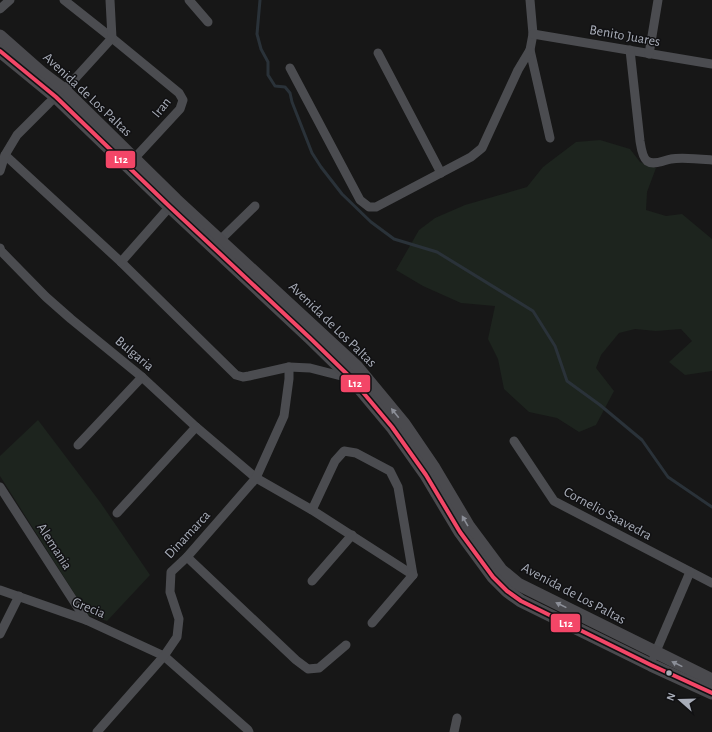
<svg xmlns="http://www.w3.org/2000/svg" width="712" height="732" font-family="'Alegreya Sans',sans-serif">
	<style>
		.green { fill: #1d241e }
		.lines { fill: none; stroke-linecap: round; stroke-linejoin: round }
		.stream { stroke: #2a3239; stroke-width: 3 }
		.street { stroke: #4b4c50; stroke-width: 9 }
		.secondary { stroke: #4a4a4e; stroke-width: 13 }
		.bus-1-casing { stroke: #111113; stroke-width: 7 }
		.bus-1 { stroke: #f34667; stroke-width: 4 }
		.oneway { fill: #8c8f98 }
		.bus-dot { fill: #a8adb8; stroke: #111113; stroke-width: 1.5 }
		.labels { text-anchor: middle; stroke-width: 3; stroke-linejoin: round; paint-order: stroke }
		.street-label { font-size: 14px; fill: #a8adb8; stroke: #111113 }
		.line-badge { stroke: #111113; stroke-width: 1.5 }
		.badge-label { font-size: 11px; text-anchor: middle; font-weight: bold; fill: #fff }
	</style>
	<rect width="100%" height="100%" fill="#171717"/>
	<g class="green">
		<polygon points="600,140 630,149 640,162 656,168 647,192 646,210 666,216 682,214 712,239 712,371 685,375 669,362 692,341 681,329 656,331 635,329 619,333 601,355 596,368 614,391 596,425 579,432 557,418 529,412 504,389 498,359 488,339 495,306 461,303 423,286 396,270 419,230 435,218 465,205 527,187 543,167 576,142"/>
		<polygon points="38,420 100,502 150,575 107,621 88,615 0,476 0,456"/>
	</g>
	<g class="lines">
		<polyline class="stream" points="260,0 257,34 261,49 268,62 268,75 275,86 285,87 290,93 292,102 312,153 321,167 342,194 371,222 394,239 437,252 533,311 555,346 567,381 600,405 642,440 668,477 712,507"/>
		<g class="street">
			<polyline points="64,0 112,38 179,93 183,100 180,109 131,162"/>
			<polyline points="189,0 208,22"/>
			<polyline points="530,0 533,34 530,50 550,138"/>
			<polyline points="0,9 10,0"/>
			<polyline points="533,34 712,64"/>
			<path d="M630,50l10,91c1,6 2,16 7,20 7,5 17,-1 24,-2 10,-2 30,0 41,1"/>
			<polyline points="378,53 441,173"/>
			<polyline points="649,54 658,0"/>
			<polyline points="290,68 360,200 369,207 376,207 471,157 482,148 518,70 530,50"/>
			<polyline points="5,155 121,262 236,375 243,377 249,376 289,367 310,368 349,378"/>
			<polyline points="0,171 5,155 17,135 49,103 71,83 112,38 110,0"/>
			<polyline points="217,243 255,206"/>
			<polyline points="0,248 1,251 46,297 71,319 142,377 196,427 256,478 312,510 413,575"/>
			<polyline points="121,262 173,203"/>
			<polyline points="514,441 554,501 712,583"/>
			<polyline points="78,445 142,377"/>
			<polyline points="0,487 86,620"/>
			<polyline points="312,510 335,461 344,451 356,453 390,471 398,487 413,575"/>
			<polyline points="117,513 196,427"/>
			<polyline points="187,557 296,660 308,669 319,668 346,645"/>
			<polyline points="312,581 352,535"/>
			<polyline points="0,590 86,620 164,656 248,730 249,732"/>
			<polyline points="372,623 413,575"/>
			<polyline points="0,634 19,596"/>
			<polyline points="654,656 690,572"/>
			<polyline points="97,732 164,656 177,637 179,619 170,592 171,572 187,557 256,478 284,416 289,379 289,367"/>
			<polyline points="454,732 457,718"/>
		</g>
		<g class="secondary">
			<polyline points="0,36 43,74 63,89 176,200 356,366 404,424 434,468 469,527 501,570 518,584 712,680"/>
			<polyline points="0,51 56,97 169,206 310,338 351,378 392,427 426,475 460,532 493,577 507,591 521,601 651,665 712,693"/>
		</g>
		<defs>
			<polyline id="bus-1" points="0,51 56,97 169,206 310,338 351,378 392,427 426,475 460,532 493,577 507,591 521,601 651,665 712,693"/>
		</defs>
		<use href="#bus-1" class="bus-1-casing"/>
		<use href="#bus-1" class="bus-1"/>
	</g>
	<defs><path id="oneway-solid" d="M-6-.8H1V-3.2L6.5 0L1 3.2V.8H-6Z"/></defs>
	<g class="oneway">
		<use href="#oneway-solid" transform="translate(395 413) rotate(-129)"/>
		<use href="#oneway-solid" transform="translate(465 521) rotate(-120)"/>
		<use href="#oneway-solid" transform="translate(561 605) rotate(-154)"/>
		<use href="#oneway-solid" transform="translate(677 664) rotate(-154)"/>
	</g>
	<circle class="bus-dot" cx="669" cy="673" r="3.5"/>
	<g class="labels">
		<g class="street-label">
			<text transform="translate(625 35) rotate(10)" y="5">Benito Juares</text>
			<text transform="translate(88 94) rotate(43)" y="5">Avenida de Los Paltas</text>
			<text transform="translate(161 107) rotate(-51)" y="5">Iran</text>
			<text transform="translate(333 324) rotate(44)" y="5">Avenida de Los Paltas</text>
			<text transform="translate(135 353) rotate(40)" y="5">Bulgaria</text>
			<text transform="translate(608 513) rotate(28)" y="5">Cornelio Saavedra</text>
			<text transform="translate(187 534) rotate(-47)" y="5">Dinamarca</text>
			<text transform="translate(55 546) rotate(57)" y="5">Alemania</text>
			<text transform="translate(574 593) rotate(28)" y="5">Avenida de Los Paltas</text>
			<text transform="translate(89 607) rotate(22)" y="5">Grecia</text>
		</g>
	</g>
	<g class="line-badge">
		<rect x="105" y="150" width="31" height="19" rx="4" fill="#f34667"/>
		<rect x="340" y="374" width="31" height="19" rx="4" fill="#f34667"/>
		<rect x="550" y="613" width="31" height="20" rx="4" fill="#f34667"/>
	</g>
	<g class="badge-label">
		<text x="121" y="163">L12</text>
		<text x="355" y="387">L12</text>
		<text x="566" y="627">L12</text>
	</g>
	<g transform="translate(680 700) rotate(290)" stroke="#111113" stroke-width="3" paint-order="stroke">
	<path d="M0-3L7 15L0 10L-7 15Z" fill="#a8adb8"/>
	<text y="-6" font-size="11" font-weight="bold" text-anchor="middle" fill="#a8adb8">N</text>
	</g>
</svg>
